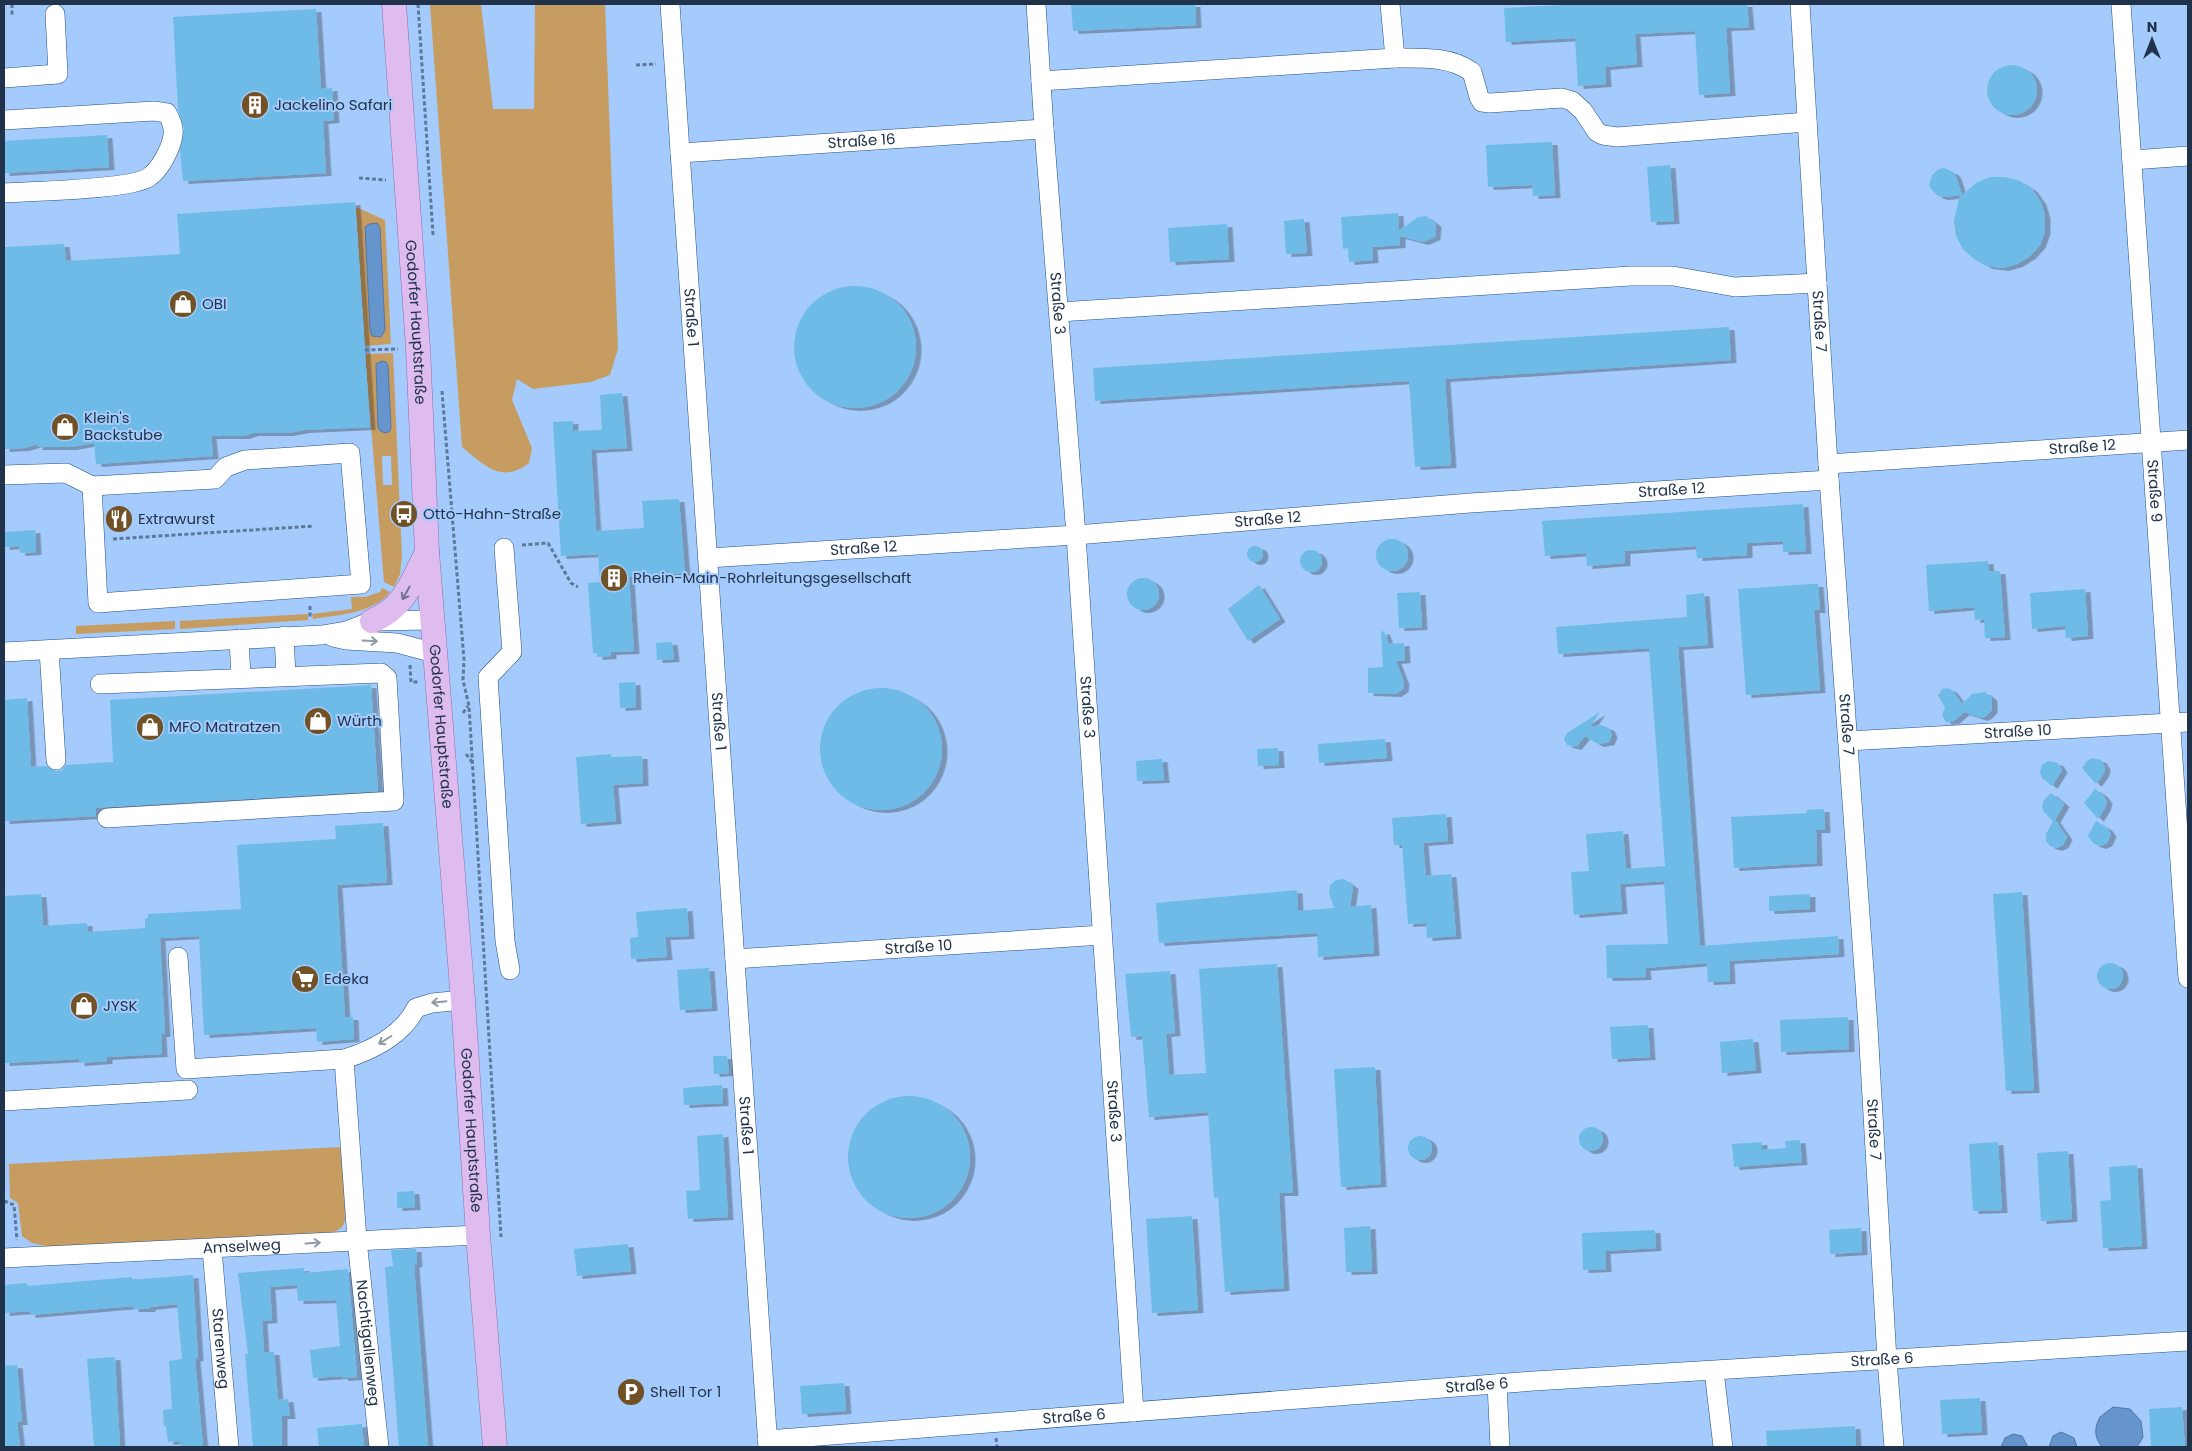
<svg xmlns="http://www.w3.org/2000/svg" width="2192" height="1451" font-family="Poppins,sans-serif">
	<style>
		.green { fill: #c79c61; fill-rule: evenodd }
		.water { fill: #6694cd; stroke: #5177a6 }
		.building { fill: #6dbbe6; filter: url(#shadow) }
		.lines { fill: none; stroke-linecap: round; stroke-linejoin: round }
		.minor-casing { stroke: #245083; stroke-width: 20 }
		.major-casing { stroke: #8d6fae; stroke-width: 25 }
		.path { stroke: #5c789b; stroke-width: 3; stroke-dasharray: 4 2.5; stroke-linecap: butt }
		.minor { stroke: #fff; stroke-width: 19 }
		.major { stroke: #debcef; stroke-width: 24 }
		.oneway { stroke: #757195 }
		.oneway2 { stroke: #9099a5 }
		.labels { text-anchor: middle; stroke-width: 4; stroke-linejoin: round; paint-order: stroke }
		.poi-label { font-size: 15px; fill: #20334b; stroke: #a4cbfb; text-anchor: start }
		.street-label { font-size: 15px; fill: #20334b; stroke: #a4cbfb }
	</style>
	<defs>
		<filter id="shadow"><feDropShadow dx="5.5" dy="3" stdDeviation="0" flood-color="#0004"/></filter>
	</defs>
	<rect width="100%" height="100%" fill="#a4cbfb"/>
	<g class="green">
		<path d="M430,4h51l12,105h41l1,-105h70l13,345 -8,26 -19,7 -58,7 -16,-10 -5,21 20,48 -3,15c-27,21 -44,3 -67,-16z"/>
		<polygon points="356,207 385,220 391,344 365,346"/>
		<path d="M393,353l9,203 -2,18 -6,13 -10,-5 -19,-228zM386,362l2,4 3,61 -10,4 -3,-4 -2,-62zM382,456h9l1,29h-9z"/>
		<path d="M382,588l8,4c-16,21 -52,23 -77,27l-1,-5 40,-5 -1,-12h14l15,-5z"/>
		<polygon points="308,614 308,620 180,629 180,621"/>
		<polygon points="175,621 175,629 76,634 76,626"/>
		<path d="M340,1147c1,18 9,61 4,77 -3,5 -7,7 -13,9l-280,14 -19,-4 -10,-7 -4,-33 -8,-5 -1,-34z"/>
	</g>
	<g class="water">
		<polygon points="377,223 380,228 385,330 381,337 372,336 370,330 365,227 369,224"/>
		<polygon points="382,361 386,362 388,366 391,427 390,431 386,433 380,431 378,427 376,364"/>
		<path d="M2113,1407l17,2 11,12 2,16 -6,10h-35c-8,-10 -8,-19 -2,-30z"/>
		<polygon points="2061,1432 2074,1438 2077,1447 2049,1447 2053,1436"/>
		<polygon points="2013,1434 2022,1436 2028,1447 2001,1447 2005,1438"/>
	</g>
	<g class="building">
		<polygon points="1071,4 1195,4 1196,25 1073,31"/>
		<polygon points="1583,4 1747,4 1749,27 1726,28 1730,93 1699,95 1695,31 1635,34 1637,64 1605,67 1606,84 1578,86 1575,38 1506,42 1504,8"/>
		<polygon points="316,9 321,89 332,88 334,120 323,121 326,173 183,181 180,150 184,129 178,109 173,17"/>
		<circle cx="2012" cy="90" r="25"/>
		<polygon points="107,135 109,167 4,173 4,141"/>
		<polygon points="1552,142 1555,195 1533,196 1532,185 1488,187 1486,145"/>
		<polygon points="1670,165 1674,221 1651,222 1647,167"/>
		<polygon points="1944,168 1953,172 1956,176 1962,195 1943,197 1938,196 1931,189 1929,185 1932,175 1939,169"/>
		<polygon points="1990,177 2005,177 2020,181 2032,189 2041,202 2045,216 2045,231 2040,245 2030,256 2017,264 2003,268 1987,266 1974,259 1963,249 1956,236 1954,221 1959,198 1976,183"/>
		<polygon points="355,202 370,427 304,430 288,433 253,433 244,436 211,436 213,456 96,464 94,443 71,447 37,447 37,444 24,448 4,449 5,247 64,244 66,261 180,254 177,214"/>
		<polygon points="1398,213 1399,231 1418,217 1426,216 1436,224 1435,237 1423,242 1400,236 1400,245 1372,247 1373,260 1349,262 1348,248 1343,249 1341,217"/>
		<polygon points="1304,219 1307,253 1286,254 1284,221"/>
		<polygon points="1227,224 1229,259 1170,262 1168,228"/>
		<circle cx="855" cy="347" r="61"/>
		<polygon points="1729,327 1731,360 1445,379 1451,465 1415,467 1409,381 1095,401 1093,368"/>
		<polygon points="622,393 627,448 591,450 596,531 644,528 642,501 679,499 685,573 629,577 634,651 611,652 611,656 597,657 597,653 593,653 588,583 600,582 598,554 561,556 553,422 573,421 573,431 602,430 600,395"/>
		<polygon points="1803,504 1806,551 1783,552 1783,541 1747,543 1747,555 1697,558 1696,546 1625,551 1625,563 1587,566 1586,553 1545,556 1542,521"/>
		<polygon points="35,530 36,552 20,553 19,546 4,547 4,532"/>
		<circle cx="1392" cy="555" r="16"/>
		<circle cx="1255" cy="554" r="8"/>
		<circle cx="1311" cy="561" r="11"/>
		<polygon points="1988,561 1989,571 2000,571 2005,637 1985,638 1984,619 1975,620 1974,607 1929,611 1926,565"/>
		<circle cx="1143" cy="594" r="16"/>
		<polygon points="1812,584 1818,584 1820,610 1814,610 1820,690 1746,695 1738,589"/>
		<polygon points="1259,585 1280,619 1248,641 1228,609"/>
		<polygon points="2085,589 2088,636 2066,638 2065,626 2032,629 2030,593"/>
		<polygon points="1420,592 1422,627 1399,628 1397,593"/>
		<polygon points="1704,593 1708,645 1678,647 1700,946 1838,936 1839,954 1729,961 1730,981 1708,982 1707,963 1645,968 1646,977 1607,978 1606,945 1668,944 1664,881 1620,884 1622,911 1574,915 1571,872 1589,871 1586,834 1623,831 1626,869 1665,866 1649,648 1558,654 1556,627 1687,617 1686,595"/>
		<polygon points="1384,631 1389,644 1404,643 1405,660 1396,661 1404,682 1403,689 1396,694 1368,693 1368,668 1383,667 1381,632"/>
		<polygon points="672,642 674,659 657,660 656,643"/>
		<polygon points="635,682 636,707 620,708 619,683"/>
		<polygon points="371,685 378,791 106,807 96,808 96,816 4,821 4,700 27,698 31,767 47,766 56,771 62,770 66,765 113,762 110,700"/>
		<circle cx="881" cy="749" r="61"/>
		<polygon points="1947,688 1952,690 1962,704 1972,694 1985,692 1992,698 1992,710 1986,716 1982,718 1964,712 1954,721 1946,722 1942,715 1945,707 1938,696 1942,689"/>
		<polygon points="1600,712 1590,727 1601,725 1609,728 1612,735 1609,742 1598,744 1585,736 1576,747 1567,745 1564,739 1567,733"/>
		<polygon points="1385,739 1387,758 1319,763 1318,744"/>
		<polygon points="1278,748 1279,765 1258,766 1257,749"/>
		<polygon points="611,754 611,757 642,756 643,783 613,785 616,821 581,824 576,757"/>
		<polygon points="2092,758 2101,760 2105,767 2104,773 2096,784 2082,768 2086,762"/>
		<polygon points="1162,759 1164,780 1137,781 1136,761"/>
		<polygon points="2048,761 2058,763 2062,770 2052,786 2042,778 2040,772 2042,765"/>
		<polygon points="2095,789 2103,795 2107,801 2105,808 2098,819 2084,803"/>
		<polygon points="2051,793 2064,804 2055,820 2067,837 2063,845 2057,848 2050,846 2046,841 2046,834 2053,821 2044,812 2042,806 2044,800"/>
		<polygon points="1824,809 1825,830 1816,830 1817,863 1734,868 1731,817 1807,813 1806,810"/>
		<polygon points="1446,814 1448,841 1423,843 1426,876 1451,874 1456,936 1427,938 1426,923 1408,924 1402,845 1394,845 1392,818"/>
		<polygon points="2096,821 2107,828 2111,834 2107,843 2101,846 2094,844 2088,836"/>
		<polygon points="383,823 387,882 337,885 345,1017 353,1017 354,1039 317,1042 316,1028 204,1035 199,936 160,938 165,1034 161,1034 162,1054 107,1057 107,1061 79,1063 79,1059 4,1063 4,896 41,894 43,926 87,923 88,932 145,928 145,919 148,918 148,914 241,909 237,845 336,839 335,826"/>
		<polygon points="1344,879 1353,886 1350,907 1371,905 1374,953 1318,957 1317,933 1159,943 1156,903 1297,890 1298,911 1334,908 1329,893 1330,885 1336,880"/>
		<polygon points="2022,892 2034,1090 2006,1091 1993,894"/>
		<polygon points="1810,894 1810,909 1769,911 1769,896"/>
		<polygon points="687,908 689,936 665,937 667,957 631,959 630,938 638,937 636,912"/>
		<circle cx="2110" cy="976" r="13"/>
		<polygon points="1277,964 1293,1193 1279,1193 1284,1288 1225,1292 1218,1197 1214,1198 1208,1112 1149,1117 1142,1036 1131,1037 1125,974 1170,971 1175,1033 1166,1034 1169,1075 1206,1073 1199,969"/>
		<polygon points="709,968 712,1008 680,1010 677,970"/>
		<polygon points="1848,1017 1849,1049 1781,1052 1780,1020"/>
		<polygon points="1648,1025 1650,1057 1612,1059 1610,1027"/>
		<polygon points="1753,1039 1756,1070 1722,1073 1720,1042"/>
		<polygon points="713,1056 727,1056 729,1073 714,1074"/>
		<polygon points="1375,1067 1381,1184 1341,1187 1334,1069"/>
		<polygon points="722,1085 723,1103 684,1105 683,1088"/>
		<circle cx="909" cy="1157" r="61"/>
		<circle cx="1591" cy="1139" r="12"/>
		<polygon points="723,1134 728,1217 688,1219 686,1191 700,1190 697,1136"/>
		<circle cx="1420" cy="1148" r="12"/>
		<polygon points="1800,1140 1802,1162 1734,1167 1732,1144 1762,1142 1762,1150 1786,1148 1785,1141"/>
		<polygon points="1998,1142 2002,1210 1973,1211 1969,1144"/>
		<polygon points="2068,1151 2072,1219 2041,1221 2037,1153"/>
		<polygon points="2137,1165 2142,1246 2103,1248 2100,1201 2111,1200 2109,1167"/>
		<polygon points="414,1191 415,1207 397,1208 397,1192"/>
		<polygon points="1192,1216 1198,1310 1152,1313 1146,1219"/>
		<polygon points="1370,1226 1372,1271 1346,1272 1344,1228"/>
		<polygon points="1861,1228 1862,1252 1830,1254 1829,1230"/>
		<polygon points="1655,1230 1656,1248 1605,1251 1606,1269 1583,1270 1582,1233"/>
		<polygon points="628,1244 631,1271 577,1276 574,1249"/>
		<polygon points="416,1249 417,1264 414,1265 428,1447 399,1447 385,1267 393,1266 391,1250"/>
		<polygon points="304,1268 304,1273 348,1269 357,1377 343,1378 342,1376 313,1378 310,1350 340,1346 336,1300 298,1301 297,1285 270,1287 272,1320 262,1321 264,1352 274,1352 278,1400 288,1399 290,1416 282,1416 282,1447 253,1447 245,1354 248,1354 238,1273"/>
		<polygon points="193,1275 198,1358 192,1359 195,1358 203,1447 181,1447 180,1441 168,1442 166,1426 164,1426 163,1410 172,1409 169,1361 182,1359 177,1304 150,1307 150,1309 133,1309 133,1306 30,1315 30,1311 4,1313 4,1285 27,1283 27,1286 132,1277 132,1279 141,1279"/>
		<polygon points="115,1357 120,1447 94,1447 87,1359"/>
		<polygon points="17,1365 22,1422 17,1422 20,1447 4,1447 4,1366"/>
		<polygon points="844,1383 846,1411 802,1414 800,1386"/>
		<polygon points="1980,1398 1982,1432 1942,1434 1940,1400"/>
		<polygon points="2182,1407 2185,1447 2151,1447 2149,1409"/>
		<polygon points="362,1424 364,1447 319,1447 317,1428"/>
		<polygon points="1855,1426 1856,1447 1767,1447 1766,1431"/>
	</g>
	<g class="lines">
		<defs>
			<g id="minor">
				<path id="s1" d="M670,4l98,1443"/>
				<path id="s2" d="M1036,4l8,125 32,406 58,877"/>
				<polyline points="1390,4 1395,58"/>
				<path id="s3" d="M1800,4l28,460 40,563 19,333 7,87"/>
				<path id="s4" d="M2121,4l67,974"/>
				<polyline points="4,78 58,74 55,14"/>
				<path d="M1041,81l354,-23c26,0 55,-2 77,14l7,25 3,5 8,1 72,-5 10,3 11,10 14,21 6,3 14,2 190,-15"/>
				<path d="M4,120l150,-9 13,2c8,14 8,21 2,36 -4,9 -11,22 -20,28 -18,13 -118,14 -145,16"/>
				<path id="s5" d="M680,153l364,-24"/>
				<polyline points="2132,160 2188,156"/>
				<polyline points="1059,312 1631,276 1673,276 1735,287 1817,283"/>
				<path id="s6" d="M1828,464l360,-24"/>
				<polyline points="4,475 66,473 92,486 215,479 226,467 245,460 350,453 361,584 98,603 92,486"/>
				<polyline points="504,548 512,652 488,677 505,941 510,970"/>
				<path id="s7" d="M708,558l368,-23 394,-32 359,-23"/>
				<polyline points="284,636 286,675"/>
				<polyline points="333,637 346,640 397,643 435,653"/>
				<polyline points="239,639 241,677"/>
				<polyline points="49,650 56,760"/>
				<polyline points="4,652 322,635 346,631 372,621 432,620"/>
				<polyline points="100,684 381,673 387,678 394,801 107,818"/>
				<path id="s8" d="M1848,741l340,-19"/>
				<path d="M178,957l8,112 158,-10c27,-8 59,-24 72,-51l16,-5 31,-3"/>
				<path id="s9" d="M735,959l367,-24"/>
				<path id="s10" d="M344,1059l13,181 22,207"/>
				<polyline points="4,1101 188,1090"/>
				<path id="s11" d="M212,1249l17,198"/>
				<path id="s12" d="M4,1258l474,-23"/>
				<polyline points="1714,1371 1723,1447"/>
				<polyline points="1497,1384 1500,1447"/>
				<path id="s13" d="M767,1440l767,-59 654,-40"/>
			</g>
			<g id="major">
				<path id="s14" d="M394,4l24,344 9,204 36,448 15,235 17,212"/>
				<path d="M372,621c33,-14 40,-39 55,-69"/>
			</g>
		</defs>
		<use href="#minor" class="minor-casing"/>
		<use href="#major" class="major-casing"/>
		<g class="path">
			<polyline points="12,4 12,17"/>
			<polyline points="418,4 433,235"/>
			<polyline points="636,65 656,64"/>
			<polyline points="359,178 386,180"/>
			<polyline points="365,350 398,349"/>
			<polyline points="442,391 464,660 463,680 469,706 501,1237"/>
			<polyline points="113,539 314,526"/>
			<polyline points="522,545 548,543 571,583 578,587"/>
			<polyline points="310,606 310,619"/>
			<polyline points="410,665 411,682 418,682"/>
			<polyline points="463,713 468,706"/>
			<polyline points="466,754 472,762"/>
			<polyline points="4,1201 14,1205 17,1240"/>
			<polyline points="996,1438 997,1447"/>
		</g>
		<use href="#minor" class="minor"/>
		<use href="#major" class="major"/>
	</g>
	<defs><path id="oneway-shaft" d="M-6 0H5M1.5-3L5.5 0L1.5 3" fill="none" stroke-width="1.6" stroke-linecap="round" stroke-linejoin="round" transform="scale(1.25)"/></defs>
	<use class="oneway" href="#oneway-shaft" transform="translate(406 593) rotate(119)"/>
	<g class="oneway2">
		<use href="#oneway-shaft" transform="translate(370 641) rotate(3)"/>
		<use href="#oneway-shaft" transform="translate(439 1002) rotate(174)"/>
		<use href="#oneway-shaft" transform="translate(385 1040) rotate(148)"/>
		<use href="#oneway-shaft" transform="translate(313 1243) rotate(-4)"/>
	</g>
	<defs>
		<symbol id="building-disc" viewBox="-11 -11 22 22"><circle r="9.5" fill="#715227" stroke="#a4cbfb"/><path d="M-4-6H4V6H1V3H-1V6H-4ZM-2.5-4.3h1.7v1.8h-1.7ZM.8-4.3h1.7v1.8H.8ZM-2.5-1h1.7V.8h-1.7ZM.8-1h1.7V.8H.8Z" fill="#fff"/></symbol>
		<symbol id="shop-disc" viewBox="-11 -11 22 22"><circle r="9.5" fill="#715227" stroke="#a4cbfb"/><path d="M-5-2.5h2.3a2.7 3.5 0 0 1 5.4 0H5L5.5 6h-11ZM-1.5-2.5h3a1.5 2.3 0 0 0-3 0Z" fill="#fff"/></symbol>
		<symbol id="bus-disc" viewBox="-11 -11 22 22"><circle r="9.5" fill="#715227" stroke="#a4cbfb"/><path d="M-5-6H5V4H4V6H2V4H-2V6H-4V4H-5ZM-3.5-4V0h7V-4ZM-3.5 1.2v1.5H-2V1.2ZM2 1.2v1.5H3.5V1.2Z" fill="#fff"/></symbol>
		<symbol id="restaurant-disc" viewBox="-11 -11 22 22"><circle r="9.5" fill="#715227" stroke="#a4cbfb"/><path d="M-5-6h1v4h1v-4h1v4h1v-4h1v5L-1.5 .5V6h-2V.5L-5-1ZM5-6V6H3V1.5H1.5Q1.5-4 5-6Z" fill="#fff"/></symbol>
		<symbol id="supermarket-disc" viewBox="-11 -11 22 22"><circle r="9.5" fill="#715227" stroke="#a4cbfb"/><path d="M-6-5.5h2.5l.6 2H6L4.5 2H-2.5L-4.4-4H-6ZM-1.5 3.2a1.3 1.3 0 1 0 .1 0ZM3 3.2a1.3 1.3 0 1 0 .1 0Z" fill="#fff"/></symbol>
		<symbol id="parking-disc" viewBox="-11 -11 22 22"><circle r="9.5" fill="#715227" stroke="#a4cbfb"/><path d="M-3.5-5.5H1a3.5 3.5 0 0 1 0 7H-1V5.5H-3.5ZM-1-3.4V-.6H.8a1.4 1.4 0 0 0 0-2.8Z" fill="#fff"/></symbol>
	</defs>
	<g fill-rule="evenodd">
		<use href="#building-disc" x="239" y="89" width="32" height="32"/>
		<use href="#shop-disc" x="167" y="288" width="32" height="32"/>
		<use href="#shop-disc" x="49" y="411" width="32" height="32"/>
		<use href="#bus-disc" x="388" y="498" width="32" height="32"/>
		<use href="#restaurant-disc" x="103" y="503" width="32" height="32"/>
		<use href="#building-disc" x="598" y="562" width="32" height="32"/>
		<use href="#shop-disc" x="302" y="705" width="32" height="32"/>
		<use href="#shop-disc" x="134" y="711" width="32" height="32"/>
		<use href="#supermarket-disc" x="289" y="963" width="32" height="32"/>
		<use href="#shop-disc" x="68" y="990" width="32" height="32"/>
		<use href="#parking-disc" x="615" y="1376" width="32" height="32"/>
	</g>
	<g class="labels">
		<g class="poi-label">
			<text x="274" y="110">Jackelino Safari</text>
			<text x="202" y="309">OBI</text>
			<text x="84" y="423">Klein's<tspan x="84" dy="17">Backstube</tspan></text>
			<text x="423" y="519">Otto-Hahn-Straße</text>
			<text x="138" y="524">Extrawurst</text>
			<text x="633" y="583">Rhein-Main-Rohrleitungsgesellschaft</text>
			<text x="337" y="726">Würth</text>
			<text x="169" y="732">MFO Matratzen</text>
			<text x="324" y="984">Edeka</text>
			<text x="103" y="1011">JYSK</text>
			<text x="650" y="1397">Shell Tor 1</text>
		</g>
		<g class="street-label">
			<text dy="5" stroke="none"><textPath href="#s5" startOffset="182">Straße 16</textPath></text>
			<text dy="5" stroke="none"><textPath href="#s2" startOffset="300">Straße 3</textPath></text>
			<text dy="5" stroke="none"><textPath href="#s1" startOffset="314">Straße 1</textPath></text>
			<text dy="5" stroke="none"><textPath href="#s3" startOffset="318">Straße 7</textPath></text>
			<text dy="5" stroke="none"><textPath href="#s14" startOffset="319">Godorfer Hauptstraße</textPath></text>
			<text dy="5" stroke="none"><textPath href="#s6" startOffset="255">Straße 12</textPath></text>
			<text dy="5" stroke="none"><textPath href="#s7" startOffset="966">Straße 12</textPath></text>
			<text dy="5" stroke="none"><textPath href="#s4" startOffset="488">Straße 9</textPath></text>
			<text dy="5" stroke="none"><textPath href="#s7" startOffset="561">Straße 12</textPath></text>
			<text dy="5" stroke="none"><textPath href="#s7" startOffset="156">Straße 12</textPath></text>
			<text dy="5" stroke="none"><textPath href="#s2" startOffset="705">Straße 3</textPath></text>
			<text dy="5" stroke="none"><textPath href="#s1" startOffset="719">Straße 1</textPath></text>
			<text dy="5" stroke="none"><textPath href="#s14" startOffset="724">Godorfer Hauptstraße</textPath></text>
			<text dy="5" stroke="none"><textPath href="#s3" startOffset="722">Straße 7</textPath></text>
			<text dy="5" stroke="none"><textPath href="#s8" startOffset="170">Straße 10</textPath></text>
			<text dy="5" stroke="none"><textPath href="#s9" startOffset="184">Straße 10</textPath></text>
			<text dy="5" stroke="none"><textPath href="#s2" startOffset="1110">Straße 3</textPath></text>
			<text dy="5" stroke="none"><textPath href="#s1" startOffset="1124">Straße 1</textPath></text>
			<text dy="5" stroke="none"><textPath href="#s14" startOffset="1129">Godorfer Hauptstraße</textPath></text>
			<text dy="5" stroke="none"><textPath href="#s3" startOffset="1128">Straße 7</textPath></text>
			<text dy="5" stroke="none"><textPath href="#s12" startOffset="238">Amselweg</textPath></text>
			<text dy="5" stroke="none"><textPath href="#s10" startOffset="285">Nachtigallenweg</textPath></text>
			<text dy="5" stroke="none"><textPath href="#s11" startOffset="100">Starenweg</textPath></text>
			<text dy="5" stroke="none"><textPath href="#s13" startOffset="1118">Straße 6</textPath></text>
			<text dy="5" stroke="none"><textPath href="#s13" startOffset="712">Straße 6</textPath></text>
			<text dy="5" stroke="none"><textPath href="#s13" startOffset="308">Straße 6</textPath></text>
		</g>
	</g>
	<rect width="2192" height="1451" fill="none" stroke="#20334b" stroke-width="10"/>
	<g transform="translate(2152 40)" stroke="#a4cbfb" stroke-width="4" paint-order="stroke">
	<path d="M0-4L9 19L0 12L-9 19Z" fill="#20334b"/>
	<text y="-8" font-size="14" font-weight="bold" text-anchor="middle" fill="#20334b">N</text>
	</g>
</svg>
